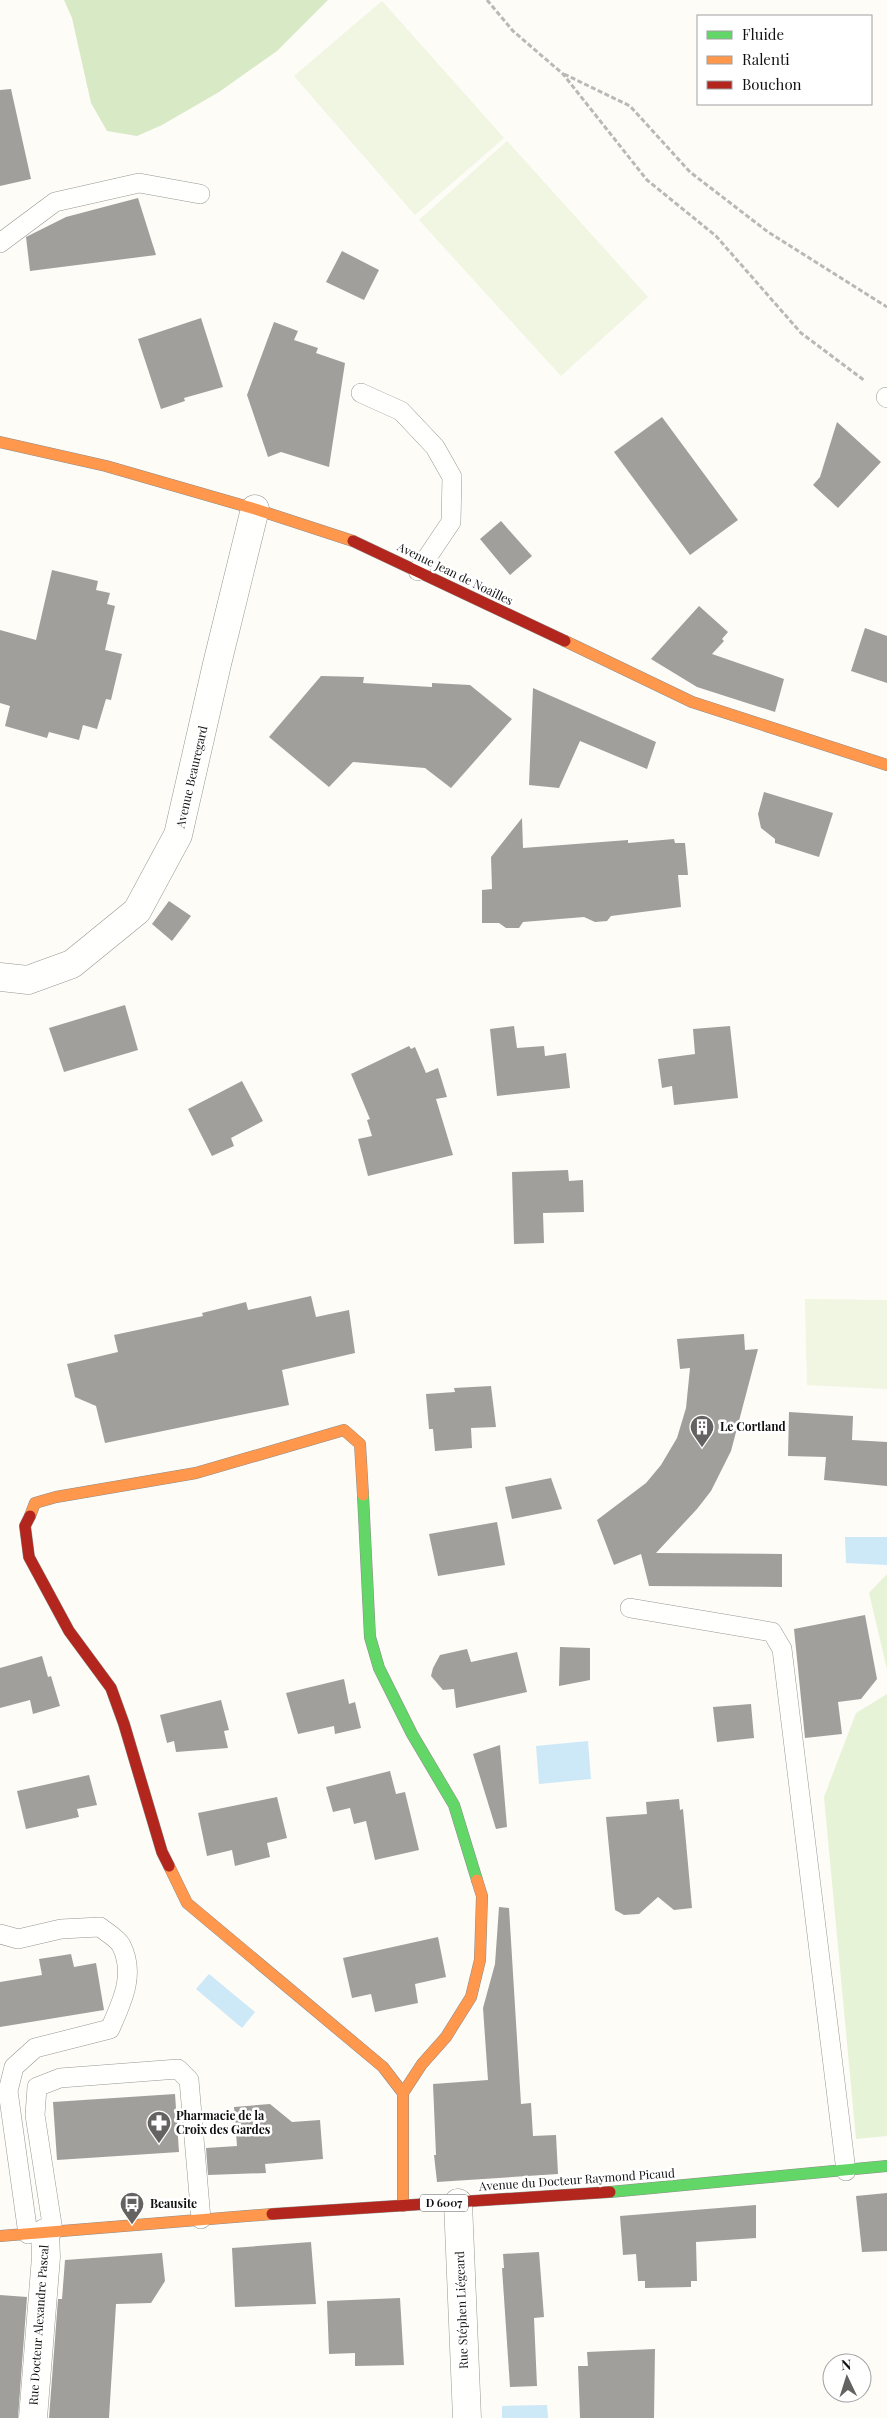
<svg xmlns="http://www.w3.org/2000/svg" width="887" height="2418" font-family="'Playfair Display',serif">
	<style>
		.green { fill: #e7f3d7 }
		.forest { fill: #d8eac5 }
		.pitch { fill: #f0f6e1 }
		.water { fill: #cde8f7 }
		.building { fill: #a19f9c }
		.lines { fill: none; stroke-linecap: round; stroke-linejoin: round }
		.lane-casing { stroke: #979795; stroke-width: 20 }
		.street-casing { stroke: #979795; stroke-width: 29 }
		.fast-casing { stroke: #8e8d8b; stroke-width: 12 }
		.slow-casing { stroke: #8e8d8b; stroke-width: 12 }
		.jam-casing { stroke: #8e8d8b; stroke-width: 12 }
		.path { stroke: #b9b9b8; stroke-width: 3; stroke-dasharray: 5 2.5; stroke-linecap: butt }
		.lane { stroke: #fffffe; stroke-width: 19 }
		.street { stroke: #fffffe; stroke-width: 28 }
		.fast { stroke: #63d668; stroke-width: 11 }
		.slow { stroke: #ff974d; stroke-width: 11 }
		.jam { stroke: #b3261e; stroke-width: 11 }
		.labels { text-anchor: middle; stroke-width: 5; stroke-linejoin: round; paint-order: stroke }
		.shield { fill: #fff; stroke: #585858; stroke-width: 1 }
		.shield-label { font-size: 11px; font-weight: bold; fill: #111 }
		.street-label { font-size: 12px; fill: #111; stroke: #fff }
		.poi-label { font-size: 12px; font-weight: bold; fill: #111; stroke: #fff; text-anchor: start }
	</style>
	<rect width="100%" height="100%" fill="#fdfcf7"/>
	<g class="green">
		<polygon points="887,1574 887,1669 869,1593"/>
		<polygon points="887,1694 887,2136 856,2139 824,1797 856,1713"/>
	</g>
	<polygon class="forest" points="64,0 328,0 277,51 219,92 162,125 137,136 107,131 91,103 72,18"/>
	<g class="pitch">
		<polygon points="382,1 504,138 415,215 294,76"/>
		<polygon points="507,141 648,297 561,376 419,220"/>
		<polygon points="805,1299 887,1300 887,1389 807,1385"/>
	</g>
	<g class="water">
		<polygon points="845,1537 887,1537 887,1565 846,1563"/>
		<polygon points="588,1741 591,1779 539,1784 536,1746"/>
		<polygon points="209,1974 255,2012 242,2028 196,1989"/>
		<polygon points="547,2405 548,2418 502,2418 502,2406"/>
	</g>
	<g class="building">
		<polygon points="11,89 31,179 0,186 0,90"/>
		<polygon points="138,198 156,255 30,271 26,237 66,217"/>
		<polygon points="342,251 379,270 364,300 326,282"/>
		<polygon points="201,318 223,387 184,398 185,401 161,409 138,339"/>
		<polygon points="274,322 298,331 294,340 318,348 316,353 345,363 329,467 281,452 268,457 247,395"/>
		<polygon points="662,417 738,520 690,555 614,452"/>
		<polygon points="837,422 881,462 838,508 813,485 820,477"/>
		<polygon points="501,521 532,556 510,575 480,539"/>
		<polygon points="52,570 98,581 96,590 110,593 107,604 115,606 105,650 122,654 111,700 106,699 97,729 83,725 79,740 49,732 47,738 5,726 10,706 0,703 0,630 36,640"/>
		<polygon points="699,606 728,632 722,639 724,641 712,654 784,679 775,712 697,687 651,659"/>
		<polygon points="865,628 887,636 887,683 851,671"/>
		<polygon points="321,676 364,677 363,683 432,687 432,683 470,685 512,719 451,788 425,768 353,762 329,787 269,737"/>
		<polygon points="533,688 656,742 647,769 580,741 559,788 529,785"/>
		<polygon points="764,792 833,813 819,857 775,843 775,839 761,828 758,814"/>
		<polygon points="522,818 523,848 628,840 628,843 674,839 675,843 685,843 688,875 678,875 681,907 611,916 607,921 595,922 584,917 523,922 519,928 506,928 499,923 482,923 482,890 492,889 491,857"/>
		<polygon points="169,901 191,916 172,941 152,924"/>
		<polygon points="125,1005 138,1050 64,1072 49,1028"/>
		<polygon points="514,1026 517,1048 544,1046 545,1056 566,1053 570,1088 497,1096 490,1029"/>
		<polygon points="730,1026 738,1098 674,1105 672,1086 662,1088 658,1059 695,1054 693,1029"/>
		<polygon points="409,1046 411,1049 415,1047 426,1073 438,1068 447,1097 436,1099 453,1155 368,1176 358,1139 372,1136 367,1120 370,1119 351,1074"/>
		<polygon points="242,1081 263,1121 231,1138 234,1146 212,1156 188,1109"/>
		<polygon points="568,1170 569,1181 583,1180 584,1212 543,1213 544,1243 514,1244 512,1172"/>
		<polygon points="311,1296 316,1317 349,1310 355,1353 282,1370 289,1405 105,1443 96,1406 75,1397 67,1364 118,1352 114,1335 203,1316 202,1313 246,1302 248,1310"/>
		<polygon points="744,1334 745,1350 758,1349 731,1451 711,1491 697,1509 656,1553 782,1554 782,1587 649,1586 641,1554 614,1565 597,1520 646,1483 661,1465 677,1438 686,1408 690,1368 680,1369 677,1339"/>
		<polygon points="491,1386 496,1427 471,1428 472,1448 435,1451 433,1429 429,1429 426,1394 455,1392 454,1388"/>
		<polygon points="789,1412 853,1416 852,1440 887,1442 887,1486 824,1480 826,1457 788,1456"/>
		<polygon points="551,1478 562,1509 512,1519 505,1487"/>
		<polygon points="497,1522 505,1565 438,1576 429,1534"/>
		<polygon points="865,1615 877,1679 861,1699 838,1702 842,1734 805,1738 794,1629"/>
		<polygon points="560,1647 590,1648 590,1680 559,1686"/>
		<polygon points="467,1649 471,1662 517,1652 527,1692 456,1708 454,1689 443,1690 431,1676 433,1668 440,1655"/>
		<polygon points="42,1656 48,1677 51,1676 60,1706 33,1714 30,1700 0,1708 0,1668"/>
		<polygon points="344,1679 349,1704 355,1702 361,1728 335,1734 334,1726 298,1734 286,1693"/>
		<polygon points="221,1700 229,1730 224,1731 228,1748 176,1752 174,1741 167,1743 160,1715"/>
		<polygon points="751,1704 754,1738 717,1742 713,1707"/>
		<polygon points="500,1745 507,1827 496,1829 473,1754"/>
		<polygon points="390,1771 396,1794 405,1792 419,1850 375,1860 366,1821 354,1824 350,1808 333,1812 326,1787"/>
		<polygon points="89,1775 97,1805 77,1809 79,1817 26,1829 17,1791"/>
		<polygon points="277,1797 287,1838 267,1843 270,1857 235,1866 232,1850 207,1856 198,1813"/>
		<polygon points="679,1799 680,1810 683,1809 692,1908 674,1910 658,1897 639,1914 624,1915 615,1910 606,1817 647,1814 646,1802"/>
		<polygon points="499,1907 509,1908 521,2104 531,2103 533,2136 556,2135 558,2174 437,2182 434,2155 436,2155 433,2084 488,2080 483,2008 495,1964"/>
		<polygon points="438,1937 446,1977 415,1984 418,2003 375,2012 371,1994 352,1998 343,1958"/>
		<polygon points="71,1954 74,1967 96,1963 104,2010 0,2027 0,1982 42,1975 39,1959"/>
		<polygon points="175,2094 179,2152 57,2160 53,2102"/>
		<polygon points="270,2104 292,2122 320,2120 323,2159 265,2164 266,2173 208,2175 206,2148 237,2146 234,2107"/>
		<polygon points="887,2193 887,2251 862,2252 856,2196"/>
		<polygon points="756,2205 756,2238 696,2242 697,2281 691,2281 691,2287 645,2288 645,2281 638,2281 636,2254 623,2255 620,2216"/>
		<polygon points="311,2242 316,2304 235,2307 232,2248"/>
		<polygon points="539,2252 544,2317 534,2318 537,2386 510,2387 502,2268 504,2268 503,2254"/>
		<polygon points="162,2253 165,2281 151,2303 116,2304 109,2418 49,2418 58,2299 62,2299 65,2260"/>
		<polygon points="0,2295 27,2297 18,2418 0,2418"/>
		<polygon points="400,2298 404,2365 355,2366 355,2353 329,2354 327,2301"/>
		<polygon points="655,2349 654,2418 580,2418 578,2366 588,2366 587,2352"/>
	</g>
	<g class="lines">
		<defs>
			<g id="lane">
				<polyline points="0,243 55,202 139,183 200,194"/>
				<polyline points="361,393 401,411 435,447 452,477 451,522 418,571"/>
				<polyline points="886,397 887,398"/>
				<polyline points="630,1608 772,1632 782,1649 846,2171"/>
				<path d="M0,1934l18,5 43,-10 39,-2c6,5 17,11 21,18 15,29 1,57 -11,84l-75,19 -21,19 -6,24 20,143"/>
				<polyline points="53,2231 35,2115 37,2087 60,2078 178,2069 189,2080 201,2219"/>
			</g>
			<g id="street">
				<polyline points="0,977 28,980 72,964 137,911 178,835 217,664 255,509"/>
				<polyline points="458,2203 467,2418"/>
				<polyline points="33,2418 46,2257 45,2233"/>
			</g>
			<g id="fast">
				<polyline points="363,1495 370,1637 379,1668 412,1734 454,1805 477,1880"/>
				<polyline points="610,2192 887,2166"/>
			</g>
			<g id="slow">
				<polyline points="0,442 106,466 255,509 353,541"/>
				<polyline points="565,641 692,702 887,765"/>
				<polyline points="30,1516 35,1503 56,1497 196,1473 344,1430 360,1444 363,1495"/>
				<polyline points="169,1866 187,1903 383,2067 403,2093"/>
				<polyline points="403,2206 403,2093 422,2064 446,2037 471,1997 480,1960 482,1896 477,1880"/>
				<polyline points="0,2236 272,2214"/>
			</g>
			<g id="jam">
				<polyline points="353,541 565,641"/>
				<polyline points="30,1516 25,1526 29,1557 69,1631 111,1688 124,1724 162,1852 169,1866"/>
				<polyline points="272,2214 610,2192"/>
			</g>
		</defs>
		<use href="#lane" class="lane-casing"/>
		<use href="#street" class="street-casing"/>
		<use href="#fast" class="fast-casing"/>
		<use href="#slow" class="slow-casing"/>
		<use href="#jam" class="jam-casing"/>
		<g class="path">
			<polyline points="487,0 513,31 563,74 647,180 716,236 801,333 865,381"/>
			<polyline points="564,74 630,106 690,172 768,232 887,307"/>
		</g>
		<use href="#lane" class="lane"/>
		<use href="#street" class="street"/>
		<use href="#fast" class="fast"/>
		<use href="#slow" class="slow"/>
		<use href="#jam" class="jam"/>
	</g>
	<defs>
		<symbol id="building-pin" viewBox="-11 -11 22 30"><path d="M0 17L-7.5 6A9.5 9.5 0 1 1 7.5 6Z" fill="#646362" stroke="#fff"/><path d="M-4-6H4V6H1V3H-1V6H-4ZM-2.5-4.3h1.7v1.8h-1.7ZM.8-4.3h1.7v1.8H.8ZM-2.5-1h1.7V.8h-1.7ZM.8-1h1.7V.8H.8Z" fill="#fff"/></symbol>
		<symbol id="pharmacy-pin" viewBox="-11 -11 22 30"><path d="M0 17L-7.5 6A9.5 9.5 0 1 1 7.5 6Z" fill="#646362" stroke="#fff"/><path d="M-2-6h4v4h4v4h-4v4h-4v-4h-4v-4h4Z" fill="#fff"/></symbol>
		<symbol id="bus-pin" viewBox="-11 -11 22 30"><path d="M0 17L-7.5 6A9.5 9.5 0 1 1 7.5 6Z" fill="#646362" stroke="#fff"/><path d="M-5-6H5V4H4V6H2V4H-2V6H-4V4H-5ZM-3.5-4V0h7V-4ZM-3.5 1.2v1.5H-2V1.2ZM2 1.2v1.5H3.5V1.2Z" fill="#fff"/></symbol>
	</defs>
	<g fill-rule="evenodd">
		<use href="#building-pin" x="688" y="1413" width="28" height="38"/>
		<use href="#pharmacy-pin" x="145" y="2109" width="28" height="38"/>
		<use href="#bus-pin" x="118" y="2190" width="28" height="38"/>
	</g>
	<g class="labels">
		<rect class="shield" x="420" y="2194.5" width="48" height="17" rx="4"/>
		<g class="shield-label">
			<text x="444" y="2207">D 6007</text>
		</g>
		<g class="street-label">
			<text transform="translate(455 574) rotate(26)" y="4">Avenue Jean de Noailles</text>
			<text transform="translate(192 777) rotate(-77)" y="4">Avenue Beauregard</text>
			<text transform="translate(577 2180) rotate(-4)" y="4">Avenue du Docteur Raymond Picaud</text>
			<text transform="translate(462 2310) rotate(-92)" y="4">Rue Stéphen Liégeard</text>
			<text transform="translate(39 2325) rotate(-86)" y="4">Rue Docteur Alexandre Pascal</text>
		</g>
		<g class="poi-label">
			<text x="720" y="1431">Le Cortland</text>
			<text x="176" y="2120">Pharmacie de la<tspan x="176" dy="14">Croix des Gardes</tspan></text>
			<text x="150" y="2208">Beausite</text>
		</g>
	</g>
	<rect x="697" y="15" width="175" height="90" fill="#ffffff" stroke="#a0a0a0"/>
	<rect x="707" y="31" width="25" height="8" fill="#63d668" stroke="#a0a0a0"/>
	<text x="742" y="40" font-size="15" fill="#111111">Fluide</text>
	<rect x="707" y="56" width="25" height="8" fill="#ff974d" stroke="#a0a0a0"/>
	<text x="742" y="65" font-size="15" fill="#111111">Ralenti</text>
	<rect x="707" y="81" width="25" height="8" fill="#b3261e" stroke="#a0a0a0"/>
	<text x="742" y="90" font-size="15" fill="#111111">Bouchon</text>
	<g transform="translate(847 2378) rotate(356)"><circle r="24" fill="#ffffff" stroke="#a0a0a0"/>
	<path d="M0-4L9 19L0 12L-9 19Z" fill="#646362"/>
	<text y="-8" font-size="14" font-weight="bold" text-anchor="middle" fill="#111111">N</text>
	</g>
</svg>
